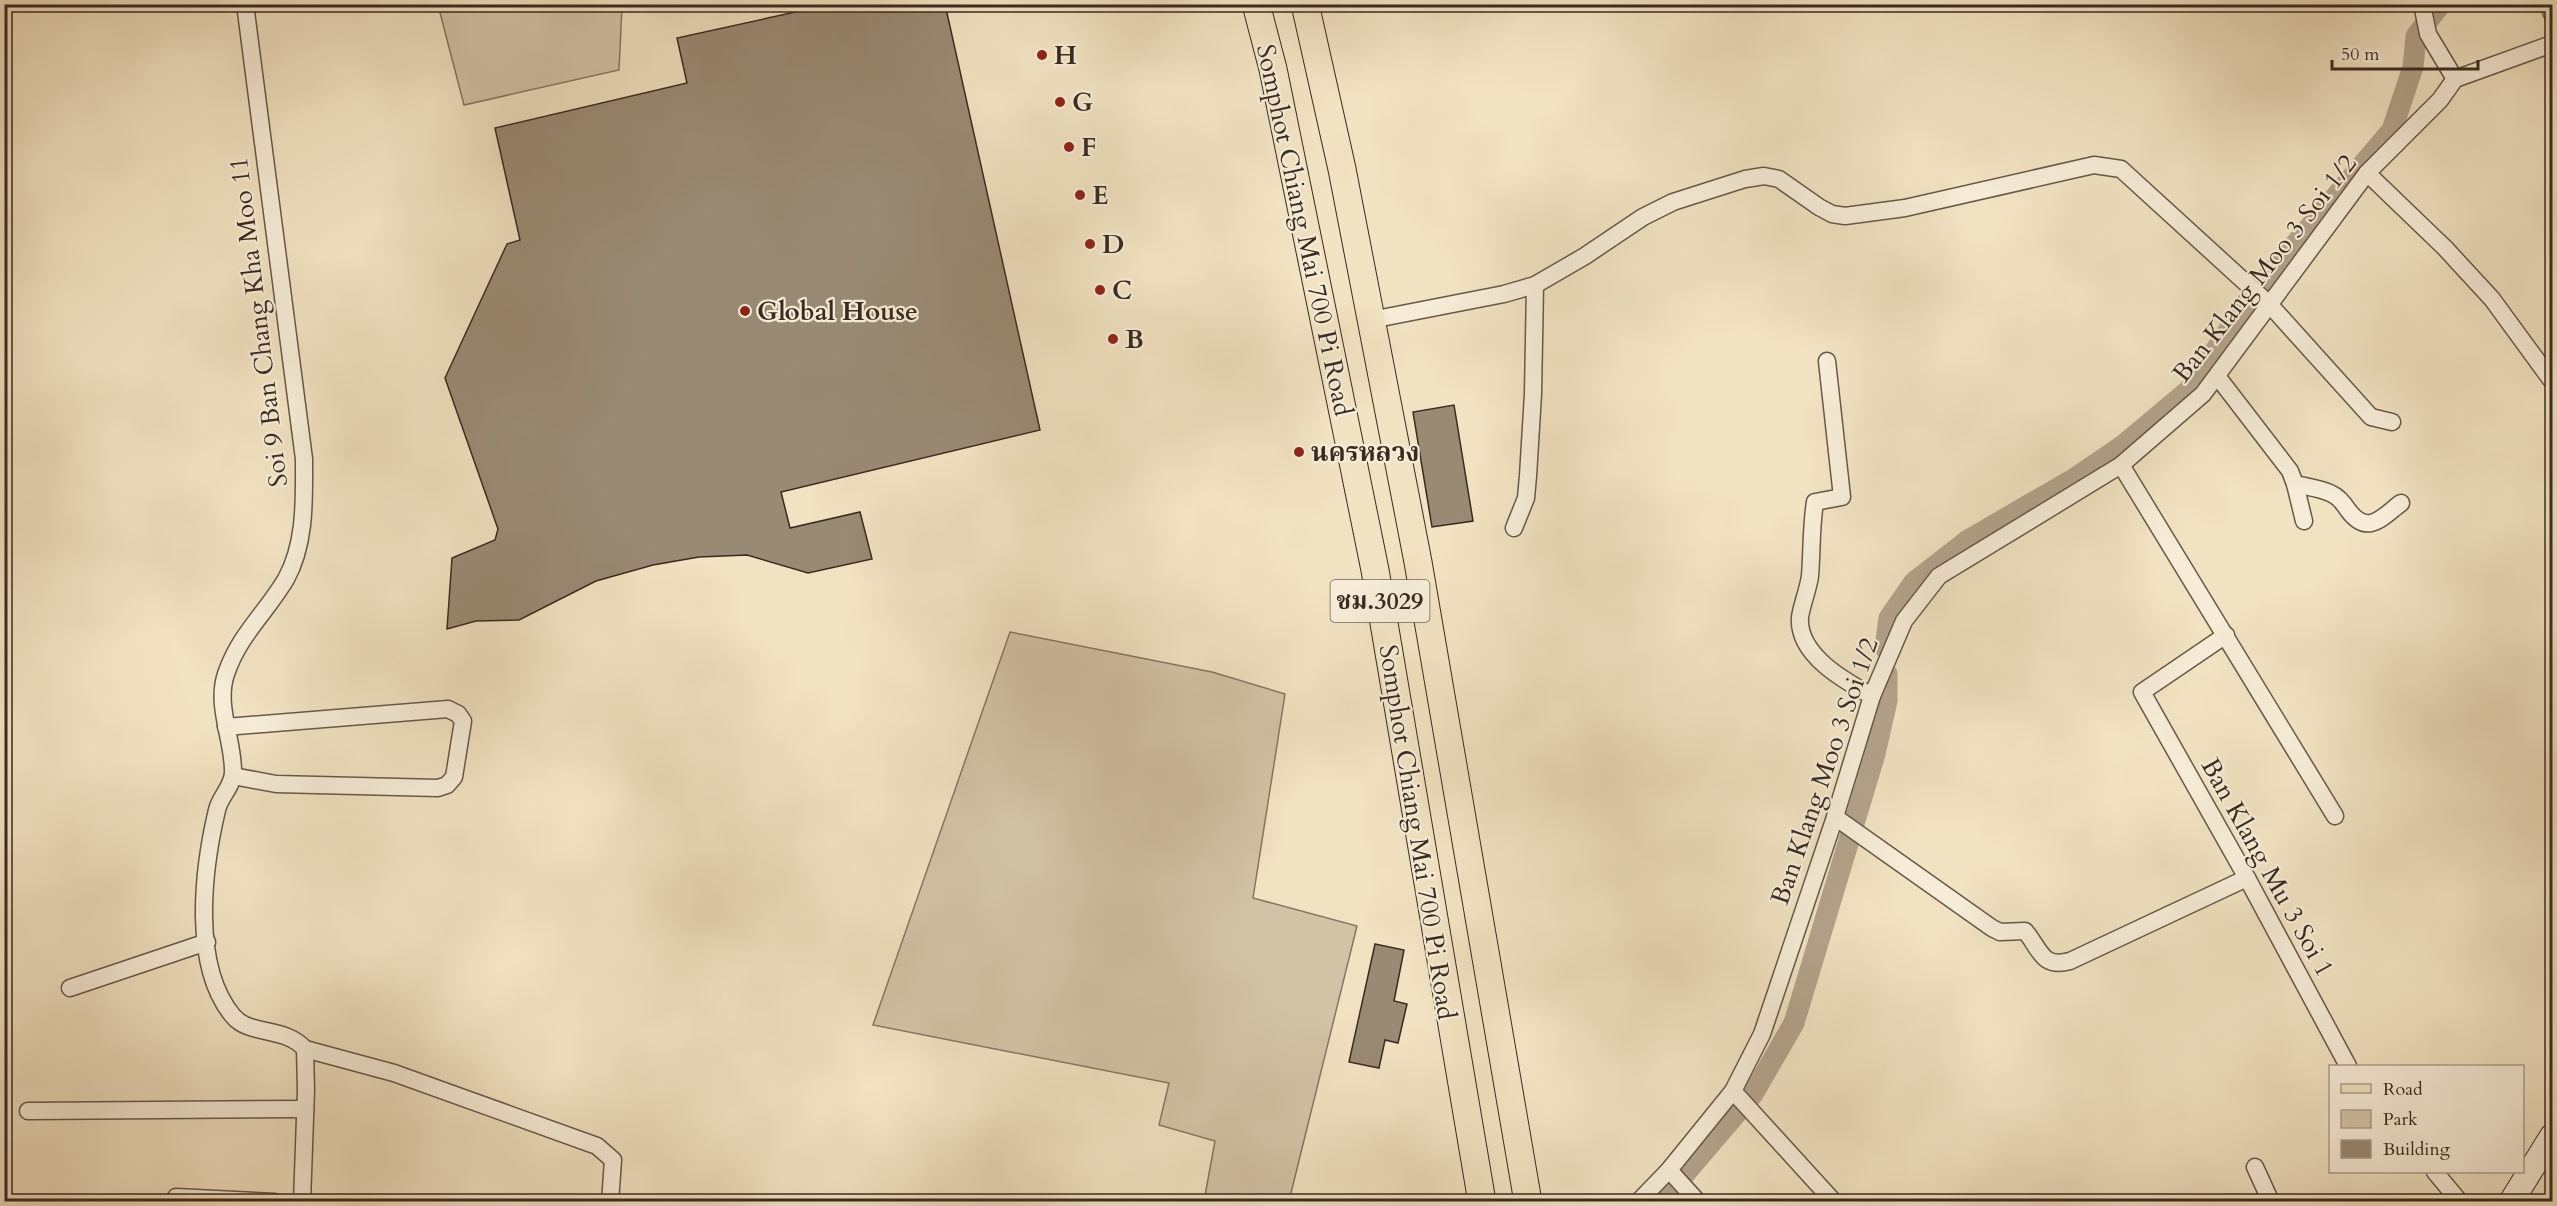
<svg xmlns="http://www.w3.org/2000/svg" width="2557" height="1206" font-family="Cardo,'Noto Serif Thai',serif">
	<style>
		.green { fill: #d2c3a6; stroke: #867664; stroke-width: 1.5 }
		.lines { fill: none; stroke-linecap: round; stroke-linejoin: round }
		.canal { stroke: #b3a38b; stroke-width: 21 }
		.building { fill: #998a74; stroke: #3a2a21; stroke-width: 1.5 }
		.street-casing { stroke: #685849; stroke-width: 19 }
		.secondary-casing { stroke: #3a2a21; stroke-width: 26 }
		.primary-casing { stroke: #3a2a21; stroke-width: 29 }
		.street { stroke: #f6ecd7; stroke-width: 16 }
		.secondary { stroke: #f6ecd7; stroke-width: 24 }
		.primary { stroke: #f1e2c1; stroke-width: 27 }
		.poi-dot { fill: #8f2418; stroke: #f6ecd7; stroke-width: 2 }
		.labels { text-anchor: middle; stroke-width: 4.5; stroke-linejoin: round; paint-order: stroke }
		.shield { fill: #f6ecd7; stroke: #726458; stroke-width: 1.5 }
		.shield-label { font-size: 24px; font-weight: bold; fill: #3a2a21 }
		.poi-label { font-size: 26px; font-weight: bold; fill: #3a2a21; stroke: #f6ecd7; text-anchor: start }
		.street-label { font-size: 26px; fill: #3a2a21; stroke: #f6ecd7 }
	</style>
	<rect width="100%" height="100%" fill="#f1e2c1"/>
	<filter id="stains"><feTurbulence type="fractalNoise" baseFrequency=".00333" numOctaves="4"/><feColorMatrix values="0 0 0 0 .2 0 0 0 0 .09 0 0 0 0 .02 0 0 0 .5 -.17"/></filter>
	<radialGradient id="worn" r=".72"><stop offset=".6" stop-color="#630" stop-opacity="0"/><stop offset="1" stop-color="#630" stop-opacity=".3"/></radialGradient>
	<g class="green">
		<polygon points="438,5 629,5 622,6 619,70 464,105"/>
		<polygon points="1010,632 1212,672 1285,694 1253,898 1357,926 1289,1201 1204,1201 1215,1141 1159,1125 1169,1083 873,1025"/>
	</g>
	<g class="lines">
		<g class="canal">
			<polyline points="1885,648 1889,618 1914,582 1968,540 2075,478 2122,446 2190,389 2251,296 2392,130 2413,67 2416,36 2441,4"/>
			<polyline points="1661,1202 1753,1094 1794,1023 1875,754 1887,701 1887,674"/>
		</g>
	</g>
	<g class="building">
		<polygon points="832,4 945,4 1040,430 781,492 790,528 860,512 872,559 808,573 747,555 699,557 653,565 596,581 519,620 476,621 447,629 452,558 495,540 498,529 445,378 507,244 520,240 495,128 687,83 677,38"/>
		<polygon points="1019,4 1043,4 1043,7 1019,8"/>
		<polygon points="1066,4 1121,4 1121,7 1067,11"/>
		<polygon points="1454,405 1473,521 1432,527 1413,412"/>
		<polygon points="1375,944 1404,950 1394,1001 1407,1004 1398,1043 1385,1040 1379,1068 1349,1062"/>
	</g>
	<g class="lines">
		<defs>
			<g id="street">
				<path d="M245,4l59,455c0,40 2,84 -18,120 -20,34 -47,56 -60,95 -11,32 8,67 7,99 -1,15 -13,23 -16,37 -14,59 -26,156 16,206 16,20 52,10 72,33l1,41 -4,112"/>
				<polyline points="2422,4 2428,34 2455,79"/>
				<polyline points="2549,4 2552,14"/>
				<polyline points="2367,173 2445,248 2492,299 2552,381"/>
				<polyline points="1371,320 1504,294 1535,285 1585,256 1643,217 1673,202 1745,179 1764,176 1779,179 1819,207 1832,214 1845,216 1905,208 2094,165 2121,169 2270,305 2371,417 2392,422"/>
				<path d="M1827,361l15,136 -27,5c-4,25 -3,49 -5,74 -2,14 -8,28 -10,41 -3,38 45,64 72,79"/>
				<polyline points="2217,376 2290,471 2295,484 2304,521"/>
				<polyline points="2121,465 2335,816"/>
				<path d="M2295,484c12,3 26,4 37,10 7,3 12,10 16,16 20,27 34,7 53,-7"/>
				<polyline points="1514,528 1526,498 1528,476 1533,394 1535,285"/>
				<polyline points="2226,635 2142,692 2247,878 2348,1066"/>
				<polyline points="226,727 448,709 458,714 463,721 454,777 447,785 438,788 276,784 233,776"/>
				<path d="M1835,817l157,111 8,4 25,-1c15,17 16,38 45,30l177,-83"/>
				<polyline points="70,988 207,942"/>
				<polyline points="305,1049 394,1073 597,1146 613,1160 610,1202"/>
				<polyline points="1733,1091 1834,1202"/>
				<polyline points="28,1111 305,1109"/>
				<polyline points="2255,1167 2271,1202"/>
				<polyline points="1669,1170 1698,1202"/>
				<polyline points="2435,1172 2460,1202"/>
				<polyline points="176,1197 275,1202"/>
				<polyline points="1638,1202 1669,1170 1733,1091 1762,1034 1835,817 1872,696 1904,621 1939,576 2121,465 2203,394 2367,173 2440,100 2455,79 2552,44"/>
			</g>
			<polyline id="secondary" points="2511,1202 2552,1136"/>
			<g id="primary">
				<polyline points="1256,4 1273,69 1375,570 1482,1202"/>
				<polyline points="1305,4 1342,169 1418,562 1528,1202"/>
			</g>
		</defs>
		<use href="#street" class="street-casing"/>
		<use href="#secondary" class="secondary-casing"/>
		<use href="#primary" class="primary-casing"/>
		<use href="#street" class="street"/>
		<use href="#secondary" class="secondary"/>
		<use href="#primary" class="primary"/>
	</g>
	<g class="poi-dot">
		<circle cx="1042" cy="55" r="6"/>
		<circle cx="1060" cy="102" r="6"/>
		<circle cx="1069" cy="147" r="6"/>
		<circle cx="1080" cy="195" r="6"/>
		<circle cx="1090" cy="244" r="6"/>
		<circle cx="1100" cy="290" r="6"/>
		<circle cx="745" cy="311" r="6"/>
		<circle cx="1113" cy="339" r="6"/>
		<circle cx="1299" cy="452" r="6"/>
	</g>
	<g class="labels">
		<rect class="shield" x="1330.5" y="580" width="99" height="42" rx="4.5"/>
		<g class="shield-label">
			<text x="1380" y="609">ชม.3029</text>
		</g>
		<g class="poi-label">
			<text x="1054" y="64">H</text>
			<text x="1072" y="111">G</text>
			<text x="1081" y="156">F</text>
			<text x="1092" y="204">E</text>
			<text x="1102" y="253">D</text>
			<text x="1112" y="299">C</text>
			<text x="757" y="320">Global House</text>
			<text x="1125" y="348">B</text>
			<text x="1311" y="461">นครหลวง</text>
		</g>
		<g class="street-label">
			<text transform="translate(1305 230) rotate(78)" y="9">Somphot Chiang Mai 700 Pi Road</text>
			<text transform="translate(2264 268) rotate(-52)" y="9">Ban Klang Moo 3 Soi 1/2</text>
			<text transform="translate(258 322) rotate(-97)" y="9">Soi 9 Ban Chang Kha Moo 11</text>
			<text transform="translate(1824 771) rotate(-71)" y="9">Ban Klang Moo 3 Soi 1/2</text>
			<text transform="translate(1418 832) rotate(81)" y="9">Somphot Chiang Mai 700 Pi Road</text>
			<text transform="translate(2268 867) rotate(61)" y="9">Ban Klang Mu 3 Soi 1</text>
		</g>
	</g>
	<rect width="2557" height="1206" fill="none" stroke="#f1e2c1" stroke-width="24"/>
	<rect x="6" y="6" width="2545" height="1194" fill="none" stroke="#3a2a21" stroke-width="3"/>
	<rect x="12" y="12" width="2533" height="1182" fill="none" stroke="#3a2a21" stroke-width="1.5"/>
	<rect x="2329" y="1065" width="195" height="108" fill="#f6ecd7" stroke="#ab9e8e" stroke-width="1.5"/>
	<rect x="2341" y="1084" width="30" height="9" fill="#f1e2c1" stroke="#ab9e8e" stroke-width="1.5"/>
	<text x="2383" y="1095" font-size="18" fill="#3a2a21">Road</text>
	<rect x="2341" y="1110" width="30" height="18" fill="#d2c3a6" stroke="#ab9e8e" stroke-width="1.5"/>
	<text x="2383" y="1125" font-size="18" fill="#3a2a21">Park</text>
	<rect x="2341" y="1140" width="30" height="18" fill="#998a74" stroke="#ab9e8e" stroke-width="1.5"/>
	<text x="2383" y="1155" font-size="18" fill="#3a2a21">Building</text>
	<path d="M2332 60v9h146v-9" fill="none" stroke="#3a2a21" stroke-width="3"/>
	<text x="2341" y="60" font-size="18" fill="#3a2a21" stroke="#f6ecd7" stroke-width="4.5" paint-order="stroke">50 m</text>
	<rect width="100%" height="100%" filter="url(#stains)"/>
	<rect width="100%" height="100%" fill="url(#worn)"/>
</svg>
